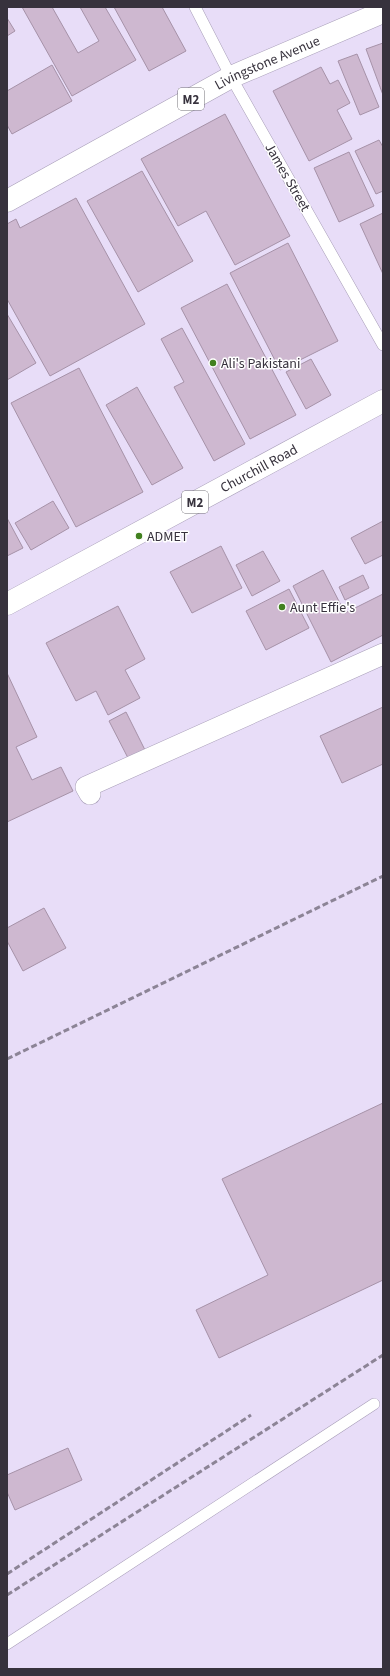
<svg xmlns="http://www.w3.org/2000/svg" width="390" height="1676" font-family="'Source Sans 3',sans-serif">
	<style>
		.building { fill: #ceb8d0; stroke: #a692a8 }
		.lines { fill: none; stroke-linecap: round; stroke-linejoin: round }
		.lane-casing { stroke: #a89eb8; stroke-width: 12 }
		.street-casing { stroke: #a89eb8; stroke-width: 22 }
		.highway-casing { stroke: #a89eb8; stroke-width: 23 }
		.lane { stroke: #fff; stroke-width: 11 }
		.street { stroke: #fff; stroke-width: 21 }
		.highway { stroke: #fff; stroke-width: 22 }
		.rail { stroke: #8c8496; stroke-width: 3; stroke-dasharray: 6 3; stroke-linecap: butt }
		.poi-dot { fill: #42811f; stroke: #fff; stroke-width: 1.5 }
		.labels { text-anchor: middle; stroke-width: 3; stroke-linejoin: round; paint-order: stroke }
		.shield { fill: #fff; stroke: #737077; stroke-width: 1 }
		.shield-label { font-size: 13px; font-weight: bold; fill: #37323d }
		.street-label { font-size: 14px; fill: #37323d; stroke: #fff }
		.poi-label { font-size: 14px; fill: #37323d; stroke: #fff; text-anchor: start }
	</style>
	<rect width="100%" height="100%" fill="#e8ddf8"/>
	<g class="building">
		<polygon points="22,7 52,7 78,53 99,41 80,7 105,7 136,60 72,96"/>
		<polygon points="114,7 162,7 186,51 149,71"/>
		<polygon points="7,18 15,31 7,36"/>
		<polygon points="383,43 383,95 366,49"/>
		<polygon points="357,54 379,107 360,115 338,61"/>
		<polygon points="52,65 72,101 12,134 7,125 7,91"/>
		<polygon points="321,67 330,84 338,80 350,103 337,110 352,139 309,161 273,91"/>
		<polygon points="225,114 290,236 235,265 206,211 178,226 141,159"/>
		<polygon points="379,140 383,147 383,191 376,194 355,151"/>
		<polygon points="349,152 374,206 339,222 314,168"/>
		<polygon points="142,171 193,261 138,292 87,201"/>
		<polygon points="76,198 145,324 50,376 7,299 7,224 16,219 20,228"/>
		<polygon points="383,213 383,274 360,224"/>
		<polygon points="288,243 338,341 280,370 230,273"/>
		<polygon points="227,284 296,415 250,439 181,308"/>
		<polygon points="7,314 36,363 7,380"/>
		<polygon points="182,328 245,444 214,461 174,387 184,382 161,339"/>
		<polygon points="311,359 331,395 306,409 286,372"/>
		<polygon points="79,368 143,492 76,527 11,403"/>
		<polygon points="137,387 183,468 152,485 106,405"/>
		<polygon points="53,501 69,528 31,550 15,523"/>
		<polygon points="7,518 23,548 7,556"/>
		<polygon points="383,521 383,555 365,564 351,538"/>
		<polygon points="221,546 242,588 192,613 170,572"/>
		<polygon points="263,551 280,581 252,596 236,565"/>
		<polygon points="323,570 345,613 383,594 383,635 331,662 293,586"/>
		<polygon points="363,575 369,588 345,600 339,587"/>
		<polygon points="289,589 309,628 266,650 246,611"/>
		<polygon points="118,606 145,659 125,670 140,698 108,715 96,691 76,701 46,643"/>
		<polygon points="7,673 37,737 16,747 32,780 61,767 73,791 7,822"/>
		<polygon points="383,707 383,764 342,783 320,736"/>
		<polygon points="126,712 145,750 128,758 109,721"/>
		<polygon points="44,908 66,948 23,971 7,941 7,928"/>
		<polygon points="383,1103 383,1280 219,1358 196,1310 268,1275 222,1179"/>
		<polygon points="68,1448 82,1480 15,1510 7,1492 7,1475"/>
	</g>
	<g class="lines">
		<defs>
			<g id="lane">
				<polyline points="195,7 231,77 383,345"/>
				<polyline points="7,1644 374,1404"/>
			</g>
			<polyline id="street" points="90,794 86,787 383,654"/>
			<g id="highway">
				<path id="s1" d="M7,201l224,-124 152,-65"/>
				<path id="s2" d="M7,604l376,-203"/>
			</g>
		</defs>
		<use href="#lane" class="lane-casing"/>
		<use href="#street" class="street-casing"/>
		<use href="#highway" class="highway-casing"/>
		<use href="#lane" class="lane"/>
		<use href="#street" class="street"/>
		<use href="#highway" class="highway"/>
		<g class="rail">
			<polyline points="7,1059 383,876"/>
			<polyline points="7,1574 251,1415"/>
			<polyline points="7,1595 383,1355"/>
		</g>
	</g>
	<g class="poi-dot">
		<circle cx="213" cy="363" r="4"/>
		<circle cx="139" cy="536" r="4"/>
		<circle cx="282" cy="607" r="4"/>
	</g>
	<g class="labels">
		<g class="shield">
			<rect x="178" y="88" width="26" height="22" rx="3"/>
			<rect x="182" y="491" width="26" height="22" rx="3"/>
		</g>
		<g class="shield-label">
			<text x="191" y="104">M2</text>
			<text x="195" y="507">M2</text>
		</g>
		<g class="street-label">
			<text dy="5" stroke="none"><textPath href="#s1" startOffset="295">Livingstone Avenue</textPath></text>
			<text transform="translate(288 177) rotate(60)" y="5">James Street</text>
			<text dy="5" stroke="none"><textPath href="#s2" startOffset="286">Churchill Road</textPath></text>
		</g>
		<g class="poi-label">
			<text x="221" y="368">Ali's Pakistani</text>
			<text x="147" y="541">ADMET</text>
			<text x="290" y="612">Aunt Effie's</text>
		</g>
	</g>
	<rect width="390" height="1676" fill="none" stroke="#37323d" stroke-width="16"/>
</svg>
